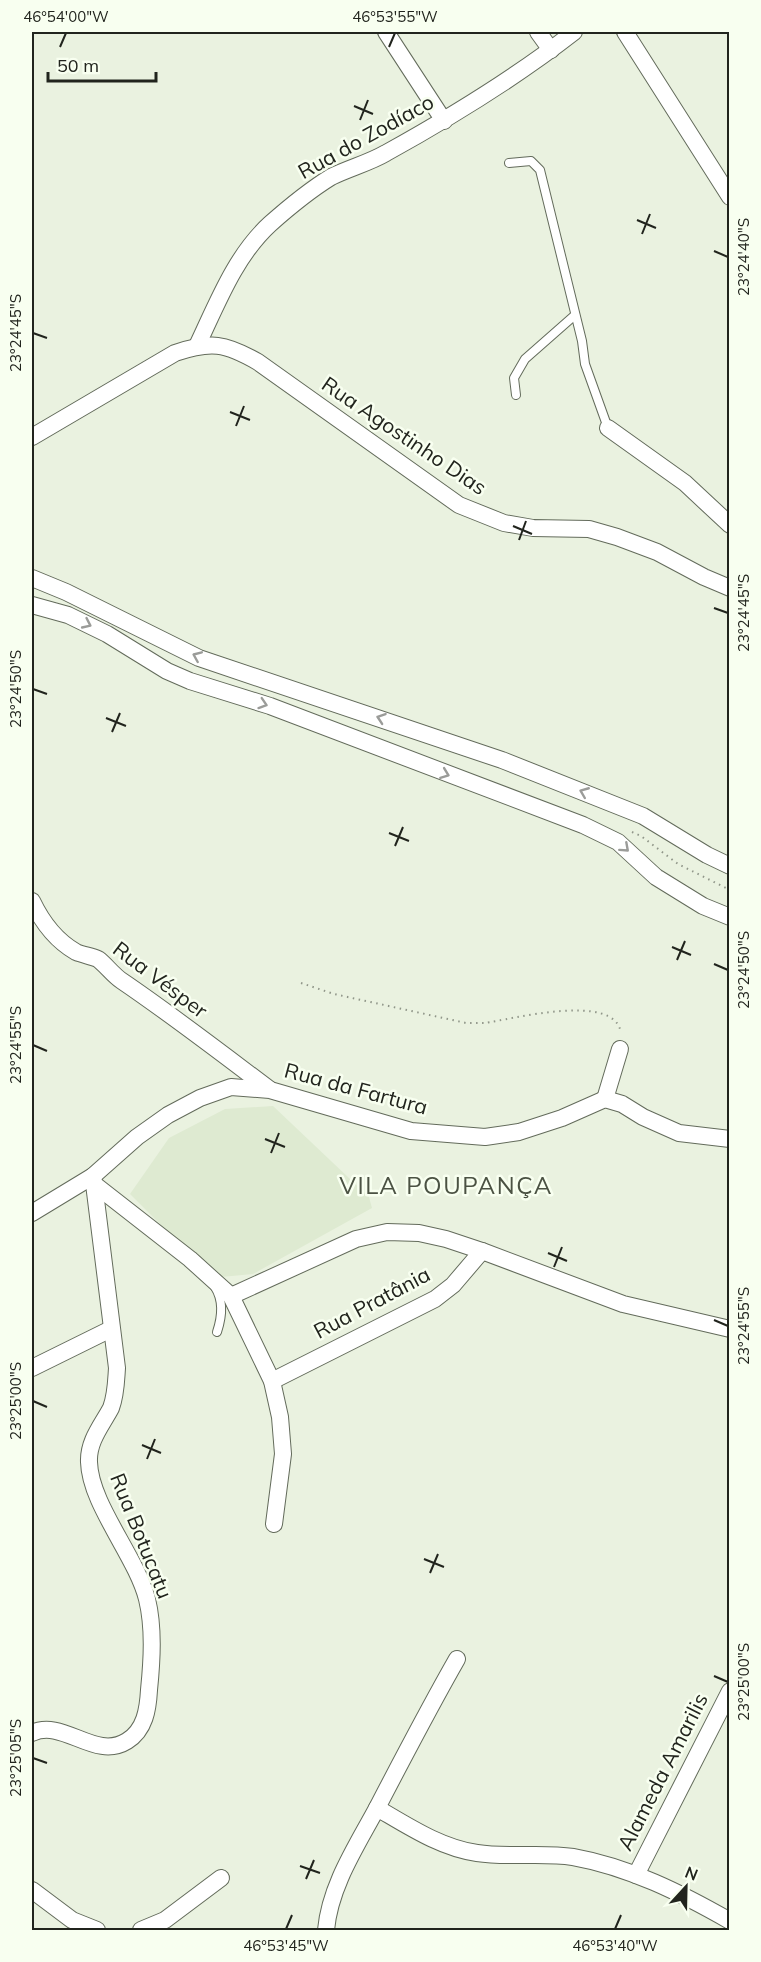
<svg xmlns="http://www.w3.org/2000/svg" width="761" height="1962" font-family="Mulish,sans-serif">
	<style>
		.built { fill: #deead1 }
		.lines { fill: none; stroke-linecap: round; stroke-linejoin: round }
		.service-casing { stroke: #636b5b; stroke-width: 10 }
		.minor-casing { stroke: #636b5b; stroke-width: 18 }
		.path { stroke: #909689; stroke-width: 2; stroke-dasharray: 1.5 4.5; stroke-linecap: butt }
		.service { stroke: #fff; stroke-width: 8 }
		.minor { stroke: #fff; stroke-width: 16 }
		.oneway { stroke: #9b9c99 }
		.ticks { fill: none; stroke: #21241d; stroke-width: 2 }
		.labels { text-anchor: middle; stroke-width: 5; stroke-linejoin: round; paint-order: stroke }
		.street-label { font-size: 21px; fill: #21241d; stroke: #f8fff0 }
		.quarter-label { font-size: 24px; letter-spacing: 1.5px; fill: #4b5243; stroke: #f8fff0 }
		.neatline { fill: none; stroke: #21241d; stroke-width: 2 }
		.ticks-label { font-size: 15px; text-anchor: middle; fill: #21241d }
	</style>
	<rect width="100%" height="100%" fill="#eaf2e0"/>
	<polygon class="built" points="273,1106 369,1197 372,1208 253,1274 221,1277 166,1230 130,1194 169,1138 225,1109"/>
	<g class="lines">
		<defs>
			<g id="service">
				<polyline points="509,163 531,161 540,170 582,341 585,364 608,428"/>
				<polyline points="516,395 514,378 525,359 575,315"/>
				<path d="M215,1287c9,14 7,30 2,45"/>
			</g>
			<g id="minor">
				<polyline points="386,32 444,121"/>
				<polyline points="538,32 551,50"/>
				<polyline points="625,32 730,197"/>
				<path d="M197,346c20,-42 38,-90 73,-122 18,-16 40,-34 61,-47 18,-9 38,-14 55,-24 65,-36 129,-75 188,-121"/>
				<polyline points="608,428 685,483 730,525"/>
				<path d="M32,437l143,-84c36,-12 50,-10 83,9l201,143 45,18 29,5 56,1 28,8 40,15 47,25 26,11"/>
				<polyline points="32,578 66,592 199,658 502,760 643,816 707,855 730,866"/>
				<polyline points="32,605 68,615 107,634 167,671 190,681 270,706 583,825 618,842 656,877 703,906 730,917"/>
				<path d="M32,901c10,21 23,39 44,51 7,3 15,4 22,7 8,6 15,16 24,22 50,34 98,71 147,108"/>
				<polyline points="605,1099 620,1049"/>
				<polyline points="94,1184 190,1259 231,1296 272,1381 280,1417 283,1454 274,1524"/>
				<polyline points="32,1213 93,1176 137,1137 168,1115 200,1098 231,1087 270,1090 411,1131 485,1137 519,1132 562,1118 605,1099 622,1104 643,1117 679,1133 730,1139"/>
				<polyline points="231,1296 356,1239 387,1232 419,1233 446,1239 482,1251 623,1304 730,1329"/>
				<polyline points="32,1368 111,1329"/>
				<polyline points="272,1381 435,1299 453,1285 482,1251"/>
				<path d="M32,1733c31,-15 63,28 95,8 18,-11 21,-32 22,-51 3,-30 5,-62 -2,-91 -11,-43 -57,-95 -58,-137 -1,-21 13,-37 22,-54 5,-13 5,-26 6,-40l-24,-192"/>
				<path d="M377,1808c31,18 64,40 100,45 32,5 64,-1 96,4 56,10 108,36 157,64"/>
				<polyline points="636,1875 730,1691"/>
				<polyline points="32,1890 72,1920 97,1930"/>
				<polyline points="141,1930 165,1920 221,1878"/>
				<path d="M326,1930c4,-44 30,-83 51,-122 26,-50 52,-100 80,-149"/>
			</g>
		</defs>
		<use href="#service" class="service-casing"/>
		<use href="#minor" class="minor-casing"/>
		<g class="path">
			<polyline points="632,832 641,836 678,864 730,890"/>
			<path d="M301,983l33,11 132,29c6,0 12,0 18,0 26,-3 131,-32 137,10"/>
		</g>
		<use href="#service" class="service"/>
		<use href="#minor" class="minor"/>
	</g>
	<defs><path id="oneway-chevron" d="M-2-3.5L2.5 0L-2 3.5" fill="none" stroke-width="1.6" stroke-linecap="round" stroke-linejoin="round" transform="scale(1.5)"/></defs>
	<g class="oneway">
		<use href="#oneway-chevron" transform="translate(87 624) rotate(25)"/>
		<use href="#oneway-chevron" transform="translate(197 656) rotate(-157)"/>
		<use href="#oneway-chevron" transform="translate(263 704) rotate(18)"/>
		<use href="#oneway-chevron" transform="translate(381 718) rotate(-161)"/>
		<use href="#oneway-chevron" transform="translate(445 774) rotate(21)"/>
		<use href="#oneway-chevron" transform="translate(584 792) rotate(-158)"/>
		<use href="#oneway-chevron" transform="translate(625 848) rotate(42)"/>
	</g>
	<path class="ticks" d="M60,47l6,-14M389,47l6,-14M354,106l19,8M360,120l8,-20M637,220l19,8M642,234l8,-20M714,251l14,6M33,333l14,5M230,412l20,8M236,426l8,-20M513,526l19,8M519,540l7,-19M714,608l14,5M33,689l14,5M106,718l20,8M112,732l8,-19M389,833l20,8M395,846l8,-19M672,947l19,8M677,960l8,-19M714,964l14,6M33,1045l14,6M265,1139l20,8M271,1153l8,-20M548,1253l19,8M554,1267l8,-20M714,1320l14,6M33,1401l14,6M142,1445l19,8M147,1459l8,-20M424,1559l20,8M430,1573l8,-19M714,1676l14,6M33,1758l14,5M300,1866l20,7M306,1879l8,-19M286,1929l6,-14M615,1929l6,-14"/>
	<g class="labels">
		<g class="street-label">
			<text transform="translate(366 137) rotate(-29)" y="7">Rua do Zodíaco</text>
			<text transform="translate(404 436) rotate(34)" y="7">Rua Agostinho Dias</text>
			<text transform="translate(160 980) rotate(37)" y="7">Rua Vésper</text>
			<text transform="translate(356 1089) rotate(15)" y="7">Rua da Fartura</text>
			<text transform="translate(372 1303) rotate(-28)" y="7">Rua Pratânia</text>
			<text transform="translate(141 1536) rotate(68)" y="7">Rua Botucatu</text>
			<text transform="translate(663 1772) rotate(-63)" y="7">Alameda Amarilis</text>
		</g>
		<g class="quarter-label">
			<text x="446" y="1194">VILA POUPANÇA</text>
		</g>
	</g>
	<rect width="761" height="1962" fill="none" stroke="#f8fff0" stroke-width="66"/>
	<g transform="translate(686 1887) rotate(22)" stroke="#f8fff0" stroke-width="4.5" paint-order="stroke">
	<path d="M0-4.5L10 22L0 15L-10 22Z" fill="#21241d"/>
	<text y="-9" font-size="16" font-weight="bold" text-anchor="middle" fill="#21241d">N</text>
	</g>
	<path d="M48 72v9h108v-9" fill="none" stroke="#21241d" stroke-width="3"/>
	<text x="57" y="72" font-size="18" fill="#21241d" stroke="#f8fff0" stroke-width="4.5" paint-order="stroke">50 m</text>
	<rect x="33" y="33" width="695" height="1896" class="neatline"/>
	<g class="ticks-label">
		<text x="66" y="22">46°54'00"W</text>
		<text x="395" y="22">46°53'55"W</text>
		<text transform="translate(744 257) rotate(-90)" y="5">23°24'40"S</text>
		<text transform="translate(16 333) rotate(-90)" y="5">23°24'45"S</text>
		<text transform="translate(744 613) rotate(-90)" y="5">23°24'45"S</text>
		<text transform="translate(16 689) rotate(-90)" y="5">23°24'50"S</text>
		<text transform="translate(744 970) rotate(-90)" y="5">23°24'50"S</text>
		<text transform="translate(16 1045) rotate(-90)" y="5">23°24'55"S</text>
		<text transform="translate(744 1326) rotate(-90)" y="5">23°24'55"S</text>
		<text transform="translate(16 1401) rotate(-90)" y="5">23°25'00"S</text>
		<text transform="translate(744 1682) rotate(-90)" y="5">23°25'00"S</text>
		<text transform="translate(16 1758) rotate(-90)" y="5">23°25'05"S</text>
		<text x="286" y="1951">46°53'45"W</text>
		<text x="615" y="1951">46°53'40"W</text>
	</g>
</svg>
